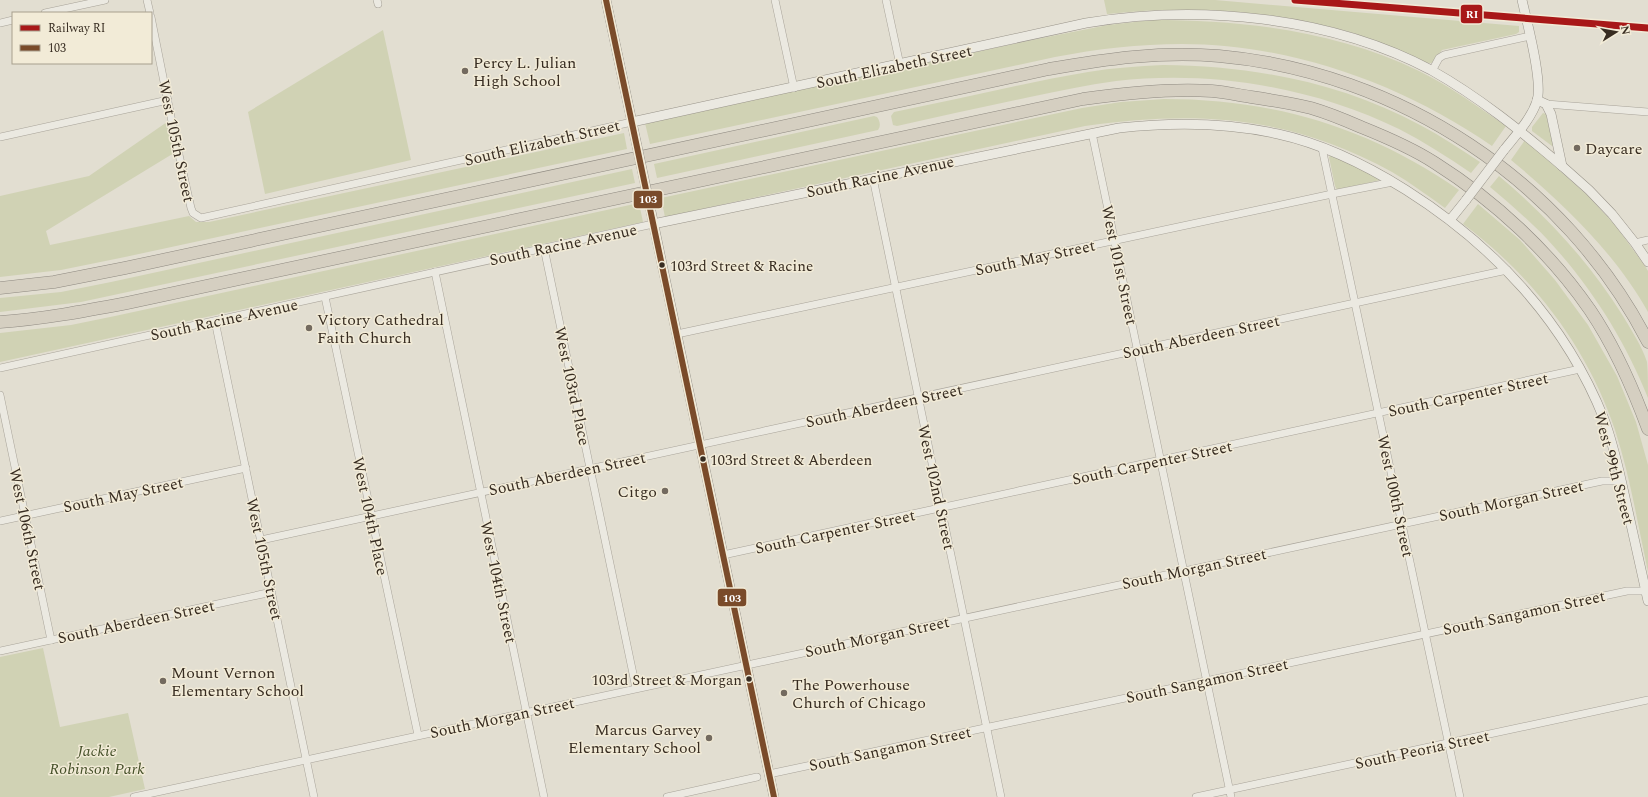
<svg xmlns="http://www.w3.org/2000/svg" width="1648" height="797" font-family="Spectral,serif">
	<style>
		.green { fill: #d0d2b4 }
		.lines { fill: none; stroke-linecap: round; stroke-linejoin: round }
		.street-casing { stroke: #a8a399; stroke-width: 8 }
		.secondary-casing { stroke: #989389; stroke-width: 10 }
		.highway-casing { stroke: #8e8980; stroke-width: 13 }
		.street { stroke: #ebe9e1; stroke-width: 7 }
		.secondary { stroke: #ebe9e1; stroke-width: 9 }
		.highway { stroke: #d5cfc1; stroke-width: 12 }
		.secondary-bridge-casing { stroke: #989389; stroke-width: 10; stroke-linecap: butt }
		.secondary-bridge { stroke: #ebe9e1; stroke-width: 9 }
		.bus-1-casing { stroke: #f2ebd7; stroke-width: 9 }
		.bus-1 { stroke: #7a4b2a; stroke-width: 6 }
		.rail-1-casing { stroke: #f2ebd7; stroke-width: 10 }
		.rail-1 { stroke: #a81818; stroke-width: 7 }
		.poi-dot { fill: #736a5f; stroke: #f2ebd7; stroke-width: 1.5 }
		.bus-dot { fill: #372c21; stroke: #f2ebd7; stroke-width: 1.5 }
		.labels { text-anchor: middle; stroke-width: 3; stroke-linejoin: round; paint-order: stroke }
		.bus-label { font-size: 15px; fill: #372c21; stroke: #f2ebd7; text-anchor: start }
		.poi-label { font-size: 16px; fill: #372c21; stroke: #f2ebd7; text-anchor: start }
		.street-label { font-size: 16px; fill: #372c21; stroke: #f2ebd7 }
		.park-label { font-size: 16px; font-style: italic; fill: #46512a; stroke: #f2ebd7 }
		.line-badge { stroke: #f2ebd7; stroke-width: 1.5 }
		.badge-label { font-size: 11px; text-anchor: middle; font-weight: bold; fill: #fff }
	</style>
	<rect width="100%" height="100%" fill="#e2ded1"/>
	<g class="green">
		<path d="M1104,0h111l304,26v6l-3,2 -74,16 -10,13c-9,1 -18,-6 -26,-9 -32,-16 -69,-27 -104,-33 -64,-13 -130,-14 -195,-7z"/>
		<path d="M1152,20c92,0 184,11 267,51 31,15 59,36 87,55l-14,20c-90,-62 -200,-102 -310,-102 -43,0 -85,5 -127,13l-405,87 -5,-21 392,-84 71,-14z"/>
		<polygon points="383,30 411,160 265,194 248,112"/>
		<path d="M1163,65c90,1 177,17 257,60 21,11 40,24 60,37l-9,11c-23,-16 -47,-31 -72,-44 -86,-42 -188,-59 -283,-48 -29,4 -57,10 -86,16 -44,9 -89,19 -133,29l-4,-1 -2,-9 3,-4c65,-13 129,-29 194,-40 25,-4 50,-6 75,-7z"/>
		<path d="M1164,99c110,0 204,28 295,91l-14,18c-17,-12 -34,-25 -53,-36 -101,-56 -194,-62 -307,-46l-420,91 -4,-19 421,-90 39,-6z"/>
		<polygon points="1543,113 1546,114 1553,145 1552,146 1532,131 1532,127"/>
		<path d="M874,116l3,1c3,4 4,9 1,13l-221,48 -3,-14z"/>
		<polygon points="167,122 174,153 46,231 50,245 189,216 196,222 209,222 624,133 627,149 125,257 61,270 0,277 0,196 89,176"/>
		<path d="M1525,140l62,55 28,30 30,41 3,5v41c-32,-58 -86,-110 -137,-152z"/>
		<polygon points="1331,155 1360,168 1380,180 1337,190 1335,186 1329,157"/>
		<polygon points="632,169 635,183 81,302 0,312 0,298 61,292 111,282"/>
		<path d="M1499,176c49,41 90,86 124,140 8,14 19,30 24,46 1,9 1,26 1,36 -23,-58 -58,-113 -101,-159 -18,-19 -37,-35 -57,-52z"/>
		<polygon points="639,203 643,222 0,362 0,333 71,325 115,316"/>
		<path d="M1478,204l42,36 35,40 33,45 29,51 19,46 12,43v107c-10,-47 -18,-96 -33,-142 -27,-82 -83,-155 -152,-206z"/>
		<polygon points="43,648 60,727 128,713 145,789 109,797 0,797 0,657"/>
	</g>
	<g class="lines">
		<defs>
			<g id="street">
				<polyline points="147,0 150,13"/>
				<polyline points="377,0 378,4"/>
				<polyline points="775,0 794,88"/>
				<polyline points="886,0 900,65"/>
				<polyline points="45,13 105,0"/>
				<polyline points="151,17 175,137 191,208 193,213 201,218 632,122"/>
				<polyline points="0,23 13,20"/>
				<polyline points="1432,71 1439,58 1444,55 1530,36"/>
				<polyline points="1546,104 1648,112"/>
				<polyline points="1092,133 1231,797"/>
				<polyline points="0,137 168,100"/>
				<polyline points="1322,148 1460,797"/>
				<polyline points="873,178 1001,797"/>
				<polyline points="1635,243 1648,240"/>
				<polyline points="544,248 636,688"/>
				<polyline points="435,272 544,797"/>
				<polyline points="325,297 418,735"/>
				<polyline points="215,321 314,797"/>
				<polyline points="677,334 1332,194 1393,182"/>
				<polyline points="0,368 653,224"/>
				<polyline points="0,395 51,640"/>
				<polyline points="0,521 246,468"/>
				<polyline points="261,540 1507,270"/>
				<polyline points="723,555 1580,369"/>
				<polyline points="0,651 272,592"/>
				<polyline points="769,774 1627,591 1646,591"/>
				<polyline points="134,797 1602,481 1621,481"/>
				<polyline points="667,797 757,777"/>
				<polyline points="1196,797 1648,700"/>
			</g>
			<g id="secondary">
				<polyline points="606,0 637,146"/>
				<polyline points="1537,100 1546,104 1551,114 1562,166 1589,190 1612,214 1635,243 1648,262"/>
				<path d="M632,122l454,-99c112,-19 243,-7 345,47 48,27 90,61 131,96"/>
				<path d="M1504,150c12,-15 27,-31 33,-49 6,-19 -10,-79 -15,-101"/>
				<polyline points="649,202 774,797"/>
				<polyline points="1450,220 1466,200"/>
				<path d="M653,224l466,-96c54,-6 106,-6 159,6 46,10 88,31 128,56 87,55 159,131 198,229 8,21 13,43 18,65 9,39 17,78 26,117"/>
			</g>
			<g id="highway">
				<path d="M0,288l54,-6 71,-14 924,-199c57,-10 111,-18 170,-13 180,16 346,125 429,286"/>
				<path d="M0,322c43,-3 85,-11 127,-19l956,-204c42,-6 86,-11 129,-8 13,1 26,4 39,6 20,3 40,6 60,11 17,5 34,12 50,19 25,10 51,21 74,36 60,38 115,89 155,147 25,37 43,78 58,119"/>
			</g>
		</defs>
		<use href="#street" class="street-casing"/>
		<use href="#secondary" class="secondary-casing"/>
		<use href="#highway" class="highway-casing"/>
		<use href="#street" class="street"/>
		<use href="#secondary" class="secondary"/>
		<use href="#highway" class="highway"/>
		<defs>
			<g id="secondary-bridge">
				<polyline points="637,146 649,202"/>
				<polyline points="1466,200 1504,150"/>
			</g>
		</defs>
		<use href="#secondary-bridge" class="secondary-bridge-casing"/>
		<use href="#secondary-bridge" class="secondary-bridge"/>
		<defs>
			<polyline id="bus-1" points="606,0 774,797"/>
		</defs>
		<use href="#bus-1" class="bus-1-casing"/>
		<use href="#bus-1" class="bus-1"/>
		<defs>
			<polyline id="rail-1" points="1295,0 1648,28"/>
		</defs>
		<use href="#rail-1" class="rail-1-casing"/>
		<use href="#rail-1" class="rail-1"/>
	</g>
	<g class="poi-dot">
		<circle cx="465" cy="71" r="4"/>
		<circle cx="1577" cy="148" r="4"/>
		<circle cx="309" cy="328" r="4"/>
		<circle cx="665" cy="491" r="4"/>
		<circle cx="163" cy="681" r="4"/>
		<circle cx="784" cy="693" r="4"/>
		<circle cx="709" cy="738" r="4"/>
	</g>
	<g class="bus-dot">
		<circle cx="662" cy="265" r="3.5"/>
		<circle cx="703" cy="459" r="3.5"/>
		<circle cx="749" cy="679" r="3.5"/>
	</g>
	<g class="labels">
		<g class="bus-label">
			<text x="670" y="271">103rd Street &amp; Racine</text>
			<text x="710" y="465">103rd Street &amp; Aberdeen</text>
			<text x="742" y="685" text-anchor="end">103rd Street &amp; Morgan</text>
		</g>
		<g class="poi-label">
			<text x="473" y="68">Percy L. Julian<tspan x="473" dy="18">High School</tspan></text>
			<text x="1585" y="154">Daycare</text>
			<text x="317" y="325">Victory Cathedral<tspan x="317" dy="18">Faith Church</tspan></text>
			<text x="657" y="497" text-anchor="end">Citgo</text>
			<text x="171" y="678">Mount Vernon<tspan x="171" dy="18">Elementary School</tspan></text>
			<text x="792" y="690">The Powerhouse<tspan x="792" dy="18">Church of Chicago</tspan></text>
			<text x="701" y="735" text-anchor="end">Marcus Garvey<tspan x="701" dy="18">Elementary School</tspan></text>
		</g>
		<g class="street-label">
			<text transform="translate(894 66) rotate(-12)" y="6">South Elizabeth Street</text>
			<text transform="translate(177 141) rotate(78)" y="6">West 105th Street</text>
			<text transform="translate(542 142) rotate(-13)" y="6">South Elizabeth Street</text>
			<text transform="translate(880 176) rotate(-12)" y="6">South Racine Avenue</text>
			<text transform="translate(563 244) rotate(-12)" y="6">South Racine Avenue</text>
			<text transform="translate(1035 257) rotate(-12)" y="6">South May Street</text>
			<text transform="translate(1120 265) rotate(78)" y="6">West 101st Street</text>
			<text transform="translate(224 319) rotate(-12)" y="6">South Racine Avenue</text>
			<text transform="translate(1201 336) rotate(-12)" y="6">South Aberdeen Street</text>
			<text transform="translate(573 386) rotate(78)" y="6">West 103rd Place</text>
			<text transform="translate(1468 394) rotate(-12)" y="6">South Carpenter Street</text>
			<text transform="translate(884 405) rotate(-12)" y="6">South Aberdeen Street</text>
			<text transform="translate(1152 462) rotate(-12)" y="6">South Carpenter Street</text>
			<text transform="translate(1615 468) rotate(75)" y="6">West 99th Street</text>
			<text transform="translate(567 473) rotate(-12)" y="6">South Aberdeen Street</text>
			<text transform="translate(937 487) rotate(78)" y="6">West 102nd Street</text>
			<text transform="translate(123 494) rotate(-12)" y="6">South May Street</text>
			<text transform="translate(1396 496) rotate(78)" y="6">West 100th Street</text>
			<text transform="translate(1511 500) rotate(-12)" y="6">South Morgan Street</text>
			<text transform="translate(371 516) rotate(78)" y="6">West 104th Place</text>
			<text transform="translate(28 529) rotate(78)" y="6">West 106th Street</text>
			<text transform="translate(835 531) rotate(-12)" y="6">South Carpenter Street</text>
			<text transform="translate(265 559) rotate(78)" y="6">West 105th Street</text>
			<text transform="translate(1194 568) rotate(-12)" y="6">South Morgan Street</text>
			<text transform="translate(499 582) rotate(78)" y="6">West 104th Street</text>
			<text transform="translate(1524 612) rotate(-12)" y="6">South Sangamon Street</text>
			<text transform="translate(136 621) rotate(-12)" y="6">South Aberdeen Street</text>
			<text transform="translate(877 636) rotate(-12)" y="6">South Morgan Street</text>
			<text transform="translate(1207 680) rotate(-12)" y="6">South Sangamon Street</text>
			<text transform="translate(502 717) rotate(-12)" y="6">South Morgan Street</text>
			<text transform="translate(890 748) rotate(-12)" y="6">South Sangamon Street</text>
			<text transform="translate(1422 749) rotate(-12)" y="6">South Peoria Street</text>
		</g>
		<g class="park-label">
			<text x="97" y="756">Jackie<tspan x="97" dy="18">Robinson Park</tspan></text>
		</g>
	</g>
	<g class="line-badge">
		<rect x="1460" y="4" width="23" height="20" rx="4" fill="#a81818"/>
		<rect x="633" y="190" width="30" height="19" rx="4" fill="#7a4b2a"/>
		<rect x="717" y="588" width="30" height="19" rx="4" fill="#7a4b2a"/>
	</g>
	<g class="badge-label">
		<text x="1472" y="18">RI</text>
		<text x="648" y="203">103</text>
		<text x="732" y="602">103</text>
	</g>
	<rect x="12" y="12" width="140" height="52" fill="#f2ebd7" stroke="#a79f8e"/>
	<rect x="20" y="25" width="20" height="6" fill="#a81818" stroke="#a79f8e"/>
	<text x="48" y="32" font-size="12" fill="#372c21">Railway RI</text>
	<rect x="20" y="45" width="20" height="6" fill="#7a4b2a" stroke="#a79f8e"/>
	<text x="48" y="52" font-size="12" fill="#372c21">103</text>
	<g transform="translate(1616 32) rotate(79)" stroke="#f2ebd7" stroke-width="3" paint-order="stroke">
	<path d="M0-3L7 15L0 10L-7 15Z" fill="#372c21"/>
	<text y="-6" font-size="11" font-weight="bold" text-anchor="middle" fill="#372c21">N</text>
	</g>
</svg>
